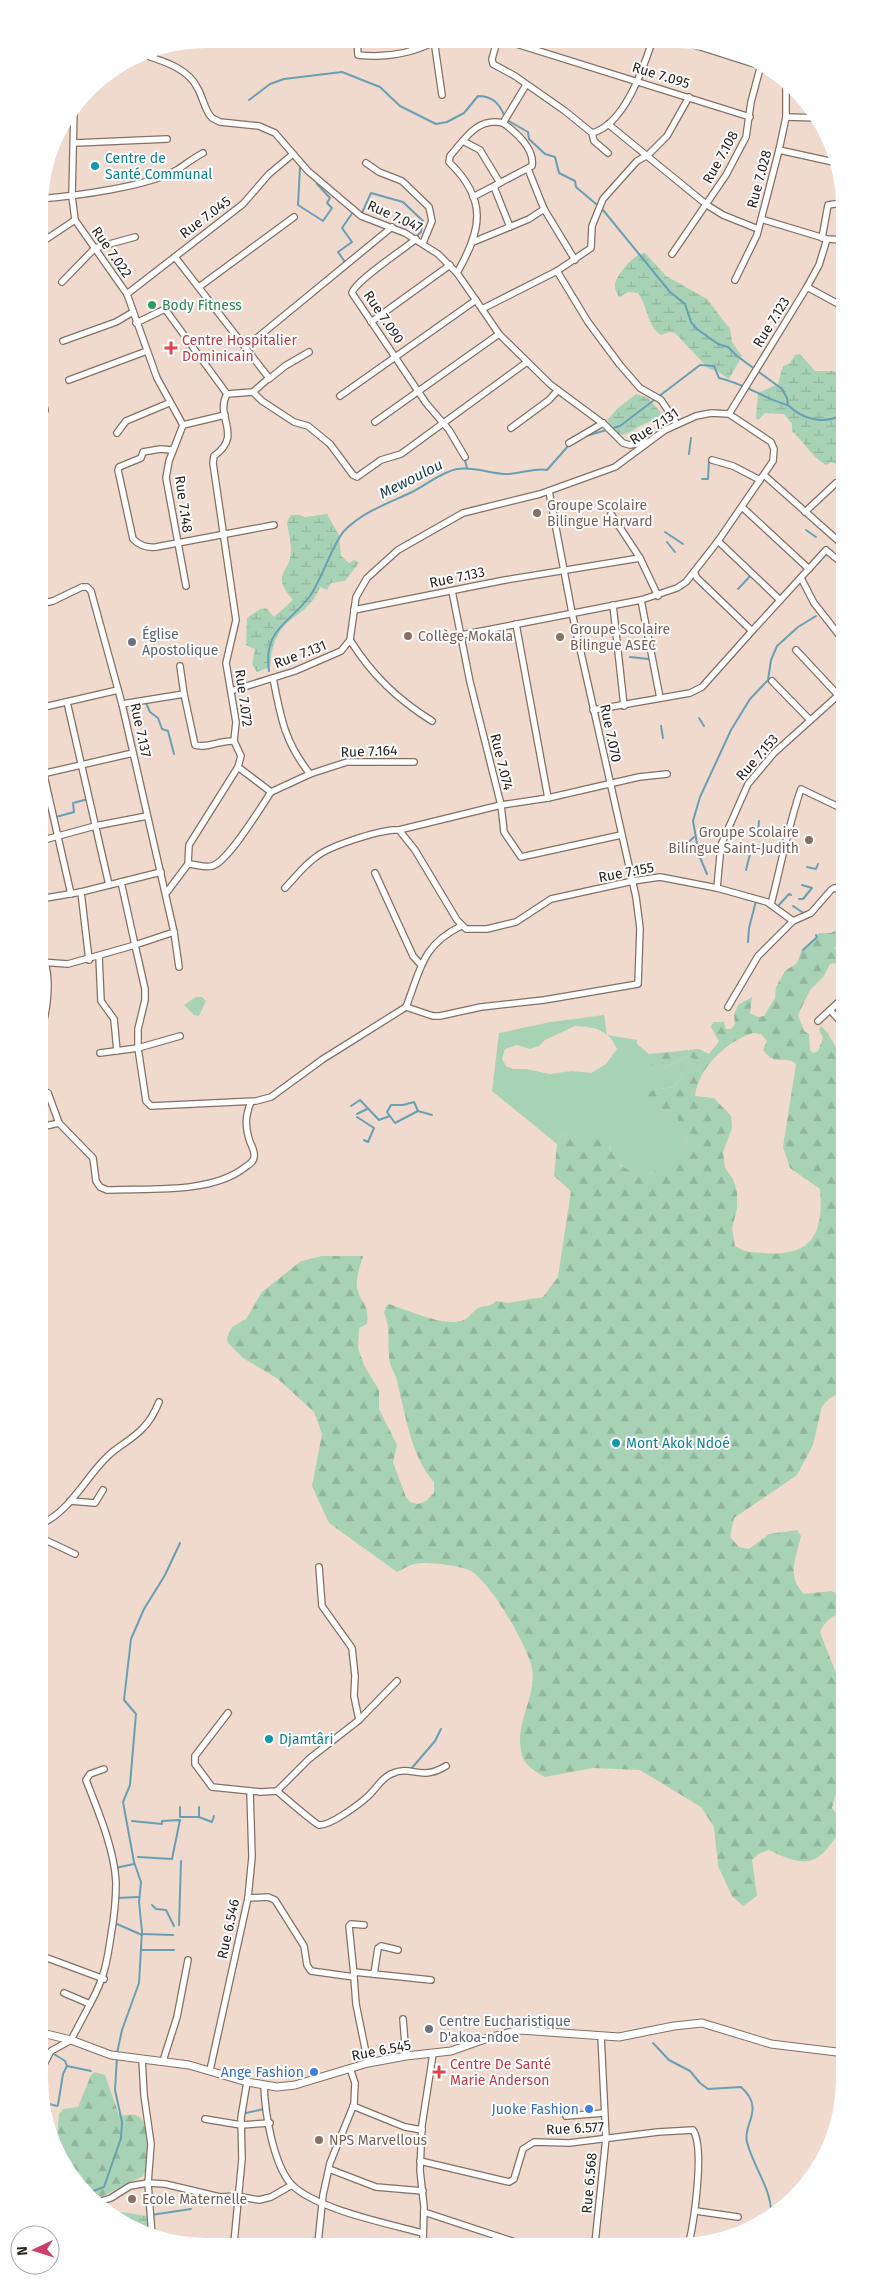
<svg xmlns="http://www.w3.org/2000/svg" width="884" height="2285" font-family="'Fira Sans',sans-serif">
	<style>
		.grass { fill: #a8d2b6; fill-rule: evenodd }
		.forest { fill: url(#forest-firs); fill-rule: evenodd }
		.wetland { fill: url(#wetland-marsh) }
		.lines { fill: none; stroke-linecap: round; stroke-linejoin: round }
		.stream { stroke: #699fb4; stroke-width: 2 }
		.minor-casing { stroke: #836f63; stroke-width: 8 }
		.tertiary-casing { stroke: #836f63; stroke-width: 9 }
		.minor { stroke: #fff; stroke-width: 5.5 }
		.tertiary { stroke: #fff; stroke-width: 7 }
		.culture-dot { fill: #0f9aa8; stroke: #fff; stroke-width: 2 }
		.leisure-dot { fill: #2e9e5b; stroke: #fff; stroke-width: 2 }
		.health-dot { fill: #e0444e; stroke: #fff; stroke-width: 2 }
		.education-dot { fill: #8d6e63; stroke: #fff; stroke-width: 2 }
		.worship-dot { fill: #6b7280; stroke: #fff; stroke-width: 2 }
		.shop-dot { fill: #3f7fe0; stroke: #fff; stroke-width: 2 }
		.labels { text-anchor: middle; stroke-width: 4; stroke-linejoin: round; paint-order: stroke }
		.street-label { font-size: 14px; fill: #2a221d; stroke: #fff }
		.culture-label { font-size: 14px; fill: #0d838f; stroke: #fff; text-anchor: start }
		.leisure-label { font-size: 14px; fill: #27864d; stroke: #fff; text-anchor: start }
		.health-label { font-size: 14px; fill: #be3a42; stroke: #fff; text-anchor: start }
		.education-label { font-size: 14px; fill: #785e54; stroke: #fff; text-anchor: start }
		.worship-label { font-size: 14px; fill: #5b616d; stroke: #fff; text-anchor: start }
		.shop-label { font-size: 14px; fill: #366cbe; stroke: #fff; text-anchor: end }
		.water-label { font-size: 15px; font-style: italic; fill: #1c414f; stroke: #fff }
	</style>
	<defs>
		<pattern id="forest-firs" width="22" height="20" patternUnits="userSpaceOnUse" patternTransform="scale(1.25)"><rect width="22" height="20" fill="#a8d2b6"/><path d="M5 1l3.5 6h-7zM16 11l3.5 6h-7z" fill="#91b49c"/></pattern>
		<pattern id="wetland-marsh" width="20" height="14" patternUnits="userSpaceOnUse" patternTransform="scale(1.25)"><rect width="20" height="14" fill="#a8d2b6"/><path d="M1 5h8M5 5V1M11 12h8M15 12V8" fill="none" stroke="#91b49c"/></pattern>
	</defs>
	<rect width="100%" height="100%" fill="#f0dacd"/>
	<g class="grass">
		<polygon points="196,997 202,997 206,1001 199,1016 194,1015 184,1005"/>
		<path d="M604,1015l3,20 30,5v4l12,10 -2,4 15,11 24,-12 7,1 -19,29 -21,3 14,19h5c10,10 20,30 12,43 -4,5 -11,8 -16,11 -6,3 -11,8 -17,10 -18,8 -37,-11 -41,-26l-47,-15 -6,12 -65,-53 7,-58 52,-11zM575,1026c20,1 33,3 42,23l-11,15 -15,9 -20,-2 -21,3 -24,-5h-13l-7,-3 -4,-7 3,-10 12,-4 13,4 9,-3 6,-6z"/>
	</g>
	<g class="forest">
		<path d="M843,926v18l-9,4 6,5 2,7 -3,3 -9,1 -6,12 -14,14 -12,25 6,16 5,3 1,16 3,3 5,-2 5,-13 -4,-9 2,-3 6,6 16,27 1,332 -14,7 -8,8 -9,39 -16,30 -63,43 -4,19 9,10 10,2 20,-15 28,-4 4,6c-5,23 -15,39 3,58l27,-3 13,5v17c-11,1 -20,9 -24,19l19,49 2,23 3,6v71l-6,5 -6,22 12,16c-24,39 -32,47 -75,26l-11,4 -6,6 5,36 -14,10 -11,-10 -14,-30 -4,-39 -13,-20 -61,-37 -47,-2 -48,9c-12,-7 -22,-12 -24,-27 -6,-28 16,-54 11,-82 -5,-23 -41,-85 -61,-97 -9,-5 -46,-10 -56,-7 -6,1 -12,5 -18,8l-68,-49 -17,-37 10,-52 -8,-22 -36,-33 -35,-21 -15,-15 -1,-5 5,-11 14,-8 16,-27 39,-31 21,-5h41c-3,10 -7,21 -6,31 3,17 13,16 10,37l-8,4 -1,20 6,17 15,25v19l18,36 -4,17 13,35 4,5 8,2 8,-3 8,-8v-11c-24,-27 -29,-71 -38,-105 -2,-5 -5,-9 -6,-14 -4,-18 2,-33 -6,-50l2,-7 3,-2c18,6 57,24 75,16 6,-3 9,-10 15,-12 7,-4 9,1 17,-7l12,2 35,-6 15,-20 13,-86 -17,-15 3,-32 6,-12 42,9 16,25 16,8h13l33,-21 4,-9 -1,-10 -14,-25c-12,1 -27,5 -31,-11l12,-8 21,-3 19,-29 -7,-1 -24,12 -14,-6 -1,-5 2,-4 50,-5 10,5 10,-13 -8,-14 2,-5h11l2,7h5l4,-5 -1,-9 4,-10 14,-8 -2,16 8,4 6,-1 11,-18 1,-11 9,-16 12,-8 5,-14 11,-7 6,-9h12zM753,1033l8,1 6,7 -4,9c12,15 14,7 29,11l4,3 -13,83 7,21 30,21c4,45 -8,68 -56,64 -14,-1 -17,0 -29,-7l-3,-18 5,-19v-17l-4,-13 -8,-11 -2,-16 9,-24 -1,-12 -17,-18 -19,-2c3,-28 32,-55 58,-63z"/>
		<path d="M95,2072l10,3 14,40c6,1 14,-2 19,1 14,8 12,48 5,60l-50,25 -16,-18 -2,-11 -12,-6 -7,-16 3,-36 4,-5 15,-2 13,-32z"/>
	</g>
	<g class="wetland">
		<path d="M645,253l21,23 41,23 23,30 2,13 10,14 -13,23 -12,-8 -8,-2 -34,-36 -6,-1 -8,3c-14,-9 -13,-28 -23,-42l-9,-1 -10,5c-3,-5 -6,-11 -3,-16 4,-10 18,-27 29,-28z"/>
		<path d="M800,354l15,17h19l8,5v41l-4,5 4,5v39l-11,-4 -5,3c-14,-8 -21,-22 -34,-34v-7l-8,-10 -19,-1 -7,7 -2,-2 2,-25 20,-9 5,-18 7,-3 5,-8z"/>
		<path d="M636,394l12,4 15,17c-7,6 -13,6 -21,10 -19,11 -21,16 -35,-5l11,-12z"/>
		<path d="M327,514l12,21 2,21 8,7 5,-3 5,3 -14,18 -14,2 -4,7 -7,-3c-10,25 -26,26 -39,43 -8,11 -10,24 -11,37l-13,5 -5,-8 3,-15 -9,-4 1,-27 13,-9 6,-1 8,9 19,-17c-24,-27 -2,-26 -2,-50 0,-9 -3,-19 -4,-28l4,-7h8l6,2z"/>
		<polygon points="121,2212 147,2216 149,2235 131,2229 113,2215"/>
	</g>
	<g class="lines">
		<g class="stream">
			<path d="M249,100l21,-16 14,-5 58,-7 38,15 20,19 36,18 11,-2 17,-9 14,-17c14,0 21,7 26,19"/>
			<path d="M507,120l21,12 1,7 16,15 10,3 4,16 16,8 1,6 27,23 67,82 15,12 6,18 6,7 21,15 10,3 9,9 45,33 5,9 1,7c14,14 35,20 54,10"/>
			<polyline points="300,167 298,205 323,221 332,208 327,203 330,198 317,184"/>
			<polyline points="361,215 371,193 403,202 423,221 421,232 415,238"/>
			<polyline points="345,262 338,252 352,242 342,228 353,212"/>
			<path d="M586,436l34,-10 80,-61 14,1 5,12c24,5 44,20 68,27"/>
			<polyline points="689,454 691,438"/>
			<polyline points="464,457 467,468"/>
			<polyline points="702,479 708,479 709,460"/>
			<polyline points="806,530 816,537"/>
			<polyline points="665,532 683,544"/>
			<polyline points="667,542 675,552"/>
			<polyline points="738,589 752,574"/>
			<polyline points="630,657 649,659"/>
			<path d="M269,671c-6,-42 20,-47 41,-75 12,-17 23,-53 34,-65 19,-19 42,-27 66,-38 15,-7 31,-21 47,-24 18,-3 33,5 50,5 13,0 30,-7 40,-4l22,-25"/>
			<polyline points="146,703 150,712 158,718 162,729 168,731 174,754"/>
			<polyline points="699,718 704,726"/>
			<polyline points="661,726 663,738"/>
			<polyline points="56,817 74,812 73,803 88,799"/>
			<polyline points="753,838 758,832 759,821"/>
			<polyline points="683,847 694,837"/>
			<polyline points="807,867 816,869 818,864"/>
			<polyline points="746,870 752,846"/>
			<polyline points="707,874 699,855 693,821 700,797 731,730 750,699 768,680 771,660 777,646 798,627 816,616"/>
			<polyline points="799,899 803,899 812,888 802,885"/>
			<polyline points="778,906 789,894 791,895"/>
			<polyline points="793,906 805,914"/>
			<polyline points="748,942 749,928 756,901"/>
			<polyline points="803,950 817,937 816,935"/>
			<polyline points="351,1106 360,1100 379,1120 390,1116"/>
			<polyline points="418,1111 395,1123 387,1112 391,1105 403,1105 414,1102 418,1111 432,1115"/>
			<polyline points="357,1114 367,1109"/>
			<polyline points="357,1117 374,1128 368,1142 364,1140"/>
			<polyline points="411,1769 435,1741 441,1729"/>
			<polyline points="180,1807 180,1817 199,1817 212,1822 214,1816"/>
			<polyline points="199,1817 199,1807"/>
			<polyline points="132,1821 162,1824 162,1821 180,1820 172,1859 138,1857"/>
			<polyline points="115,1868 134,1864"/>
			<polyline points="116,1898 139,1897"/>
			<polyline points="152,1905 156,1909 166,1910 174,1926"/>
			<polyline points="115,1925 117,1924 142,1935"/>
			<polyline points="179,1925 181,1861"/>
			<polyline points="142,1934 173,1935"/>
			<polyline points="141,1950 174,1950"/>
			<path d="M653,2043l16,17 21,11 10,12 8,6 33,-2c25,22 1,38 6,55 6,25 26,48 24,75"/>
			<polyline points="117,2053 122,2030 139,1983 142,1931 139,1902 141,1882 134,1862 123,1802 130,1785 136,1714 124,1700 131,1639 144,1609 165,1575 180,1543"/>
			<polyline points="54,2054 65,2061 67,2066"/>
			<polyline points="67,2066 91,2071"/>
			<polyline points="42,2102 57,2106"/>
			<polyline points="58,2105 63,2074 67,2066"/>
			<polyline points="246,2113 264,2109"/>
			<polyline points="85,2194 104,2187 121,2138 122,2122 115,2090 117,2057"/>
			<polyline points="151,2215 191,2209"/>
		</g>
		<defs>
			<g id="minor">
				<path d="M357,40l1,15c27,3 52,-1 76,-13"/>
				<polyline points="434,40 442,95"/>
				<polyline points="497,41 492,59 493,64 515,76 565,111 592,133 594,141 608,153"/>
				<polyline points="507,41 750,117"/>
				<polyline points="685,42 773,70"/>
				<path d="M138,53c22,7 50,14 60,36 5,9 7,22 14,29l8,4 39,4 16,7 33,38 53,45 44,17 33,21 19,19 25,36 75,-38 34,-23 1,-22 11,-27 34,-38 11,-6 19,-19 22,-39"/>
				<polyline points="74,108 72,196 75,220 127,294 157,378 183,425 169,461 166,478 186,586"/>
				<polyline points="786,117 820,118"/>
				<polyline points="608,124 707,205 723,215 758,229"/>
				<path d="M592,133c32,-8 51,-64 60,-91"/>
				<polyline points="463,141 480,150 500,183 494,187 510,227"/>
				<polyline points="75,143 167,139"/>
				<polyline points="779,150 838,163"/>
				<polyline points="366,163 379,172 402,181 429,207 432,221 423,243"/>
				<polyline points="528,169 544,209"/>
				<path d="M473,197l59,-31c3,-17 -16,-34 -29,-43"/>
				<path d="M39,199c36,-3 107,-12 138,-29 8,-5 16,-12 26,-17"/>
				<polyline points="761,219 827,239 842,240"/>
				<polyline points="822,238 828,205 842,203"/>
				<path d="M416,239c-13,11 -61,42 -64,54l74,110 23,27 16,27"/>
				<polyline points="473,242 529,219 544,209 575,260"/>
				<polyline points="39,244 75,220"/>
				<polyline points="672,254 726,175 746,137 751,102 762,61"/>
				<polyline points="175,257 269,378 253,392 227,394"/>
				<polyline points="557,271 588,322 620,365 640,388 661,400 677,424"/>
				<path d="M457,273c25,-44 31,-73 -8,-111l1,-6c15,-17 27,-39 53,-33l23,-38"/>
				<polyline points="735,280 757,235 779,150 786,117 786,80"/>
				<polyline points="62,282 95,248 135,237"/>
				<polyline points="199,287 294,217"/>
				<polyline points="807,287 842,306"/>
				<polyline points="127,294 243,204 269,174 293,154"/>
				<polyline points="482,309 499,334 551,385 605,425 623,443 630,445 647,442"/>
				<polyline points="371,322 450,265"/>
				<polyline points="136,323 165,309 227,394"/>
				<polyline points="63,341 116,322 133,312"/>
				<polyline points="246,347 392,227"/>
				<polyline points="269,379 285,366 309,352"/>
				<polyline points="69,380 147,351"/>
				<polyline points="39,387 45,410"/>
				<polyline points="253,392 262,401 294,422 308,426 330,444 353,475 357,477 381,460 401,454 527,362"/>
				<polyline points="340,396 476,300"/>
				<polyline points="729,414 807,287 819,265 827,239"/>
				<polyline points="375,422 499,334"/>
				<polyline points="183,425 225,415"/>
				<polyline points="511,428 549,400 558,390"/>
				<polyline points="117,433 126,421 169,403"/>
				<polyline points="569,443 603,423"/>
				<path d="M173,450l-13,-1 -17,3 -2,6 -22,9 -1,3 15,69c6,6 14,9 23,8l118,-22"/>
				<polyline points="712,460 733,466 760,480"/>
				<polyline points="764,475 843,545"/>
				<polyline points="742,507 809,569"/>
				<polyline points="805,512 836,483"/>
				<polyline points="611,514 640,558"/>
				<polyline points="718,541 780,600"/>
				<polyline points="694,572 697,578 752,631 826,550 843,564"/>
				<polyline points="801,578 814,603 843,640"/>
				<polyline points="452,591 470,682 501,805 548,798 516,624"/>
				<polyline points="641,600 660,698"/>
				<polyline points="40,604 53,601 82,587 87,587 91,591 122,704 174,932 135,945 121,882"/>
				<polyline points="613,605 624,706"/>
				<polyline points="354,610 505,580 640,558 658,596"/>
				<path d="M350,640c22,35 47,59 82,81"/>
				<polyline points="796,650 838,695"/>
				<polyline points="180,666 184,694"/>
				<path d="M273,678c8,40 11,63 37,96l37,-12h67"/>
				<polyline points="772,681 810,720"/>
				<polyline points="231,691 295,671 341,651 350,640 356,597 367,578 398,550 463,513 540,494 615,467 665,430 696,416 711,413 729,414 771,442 774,449 773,461 718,541 686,582 677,588 641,600 461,635"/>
				<polyline points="67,702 109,885"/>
				<path d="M122,704l62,-10 11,51c13,4 24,-5 39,-4l2,-19 -10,-59 10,-43 -23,-157 1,-7c30,-21 0,-39 13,-62"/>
				<polyline points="40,708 118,690"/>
				<polyline points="593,710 690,693 702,687 752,631"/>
				<polyline points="40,758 71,894"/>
				<polyline points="238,767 271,792 310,774"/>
				<polyline points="42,774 133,753"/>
				<polyline points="548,798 639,777 667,774"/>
				<polyline points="399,830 501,805 504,832 521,857 621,835"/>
				<polyline points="40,841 95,826 147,816"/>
				<path d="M188,864c7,0 17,4 24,2 16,-4 49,-59 59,-74"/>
				<polyline points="375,873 413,956 421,965"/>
				<path d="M285,888c10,-10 19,-23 31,-31 13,-11 61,-26 78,-27h5l16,20 42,70 9,9h21l29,-7 35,-23 82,-18 27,-4 57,11 50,14 26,19 18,-8 20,-23 3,-2 9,2"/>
				<polyline points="717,888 721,845 748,784 774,753 843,691"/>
				<polyline points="81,892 89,960"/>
				<polyline points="167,892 188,864 189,845 238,767 241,756 234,741"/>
				<polyline points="40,899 81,892 161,872"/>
				<path d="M771,904c10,-38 17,-78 30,-115l42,20"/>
				<polyline points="174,932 179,967"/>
				<polyline points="99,956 101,1001 114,1019 117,1051"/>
				<polyline points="40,962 68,964 135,945 145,989 145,1000 138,1029 138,1048 146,1101 151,1106 256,1101 271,1097 323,1059 406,1007 433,1016 440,1016 481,1007 544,1000 638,984 640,928 636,897 572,613 549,491"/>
				<polyline points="843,998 830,1010 843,1024"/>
				<path d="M406,1007c15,-38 15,-61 55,-81"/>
				<polyline points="728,1007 758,956 793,921"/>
				<polyline points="818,1021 830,1010"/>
				<path d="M40,1033c7,-19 11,-51 5,-70"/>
				<polyline points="100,1053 138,1048 180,1036"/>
				<path d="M40,1089l8,4 11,30 34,35 3,23 4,6 7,3c42,-2 103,4 137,-22 4,-3 10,-6 10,-11 1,-5 -2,-11 -4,-15 -5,-15 -5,-26 1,-40"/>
				<polyline points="41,1127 59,1123"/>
				<polyline points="70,1501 95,1503 103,1490"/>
				<path d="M41,1524c30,-13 45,-48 68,-69 11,-10 24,-16 34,-27 7,-7 12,-16 16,-26"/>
				<polyline points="41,1538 75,1554"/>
				<polyline points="319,1567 322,1606 352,1648 355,1676 354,1696 359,1720"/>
				<polyline points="228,1713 195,1756 195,1764 212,1787 261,1792 277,1791 309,1759 359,1720 397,1681"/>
				<path d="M277,1791c6,5 38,33 42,34 11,1 39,-20 47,-27 9,-7 14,-19 25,-24 21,-10 29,8 55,-8"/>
				<polyline points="248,1898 268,1897 275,1900 304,1946 307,1965 311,1971 354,1977 356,2004 368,2063"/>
				<polyline points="42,1956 104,1979"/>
				<polyline points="354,1972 431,1980"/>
				<polyline points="374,1974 378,1948 381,1946 398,1950"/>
				<polyline points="354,1975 349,1926 351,1924 364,1925"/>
				<path d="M90,2004c14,-25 17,-41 21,-69 3,-17 5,-35 5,-53 -2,-34 -18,-71 -30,-102l4,-6 14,-5"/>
				<polyline points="403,2019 406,2056"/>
				<polyline points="142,2059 144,2095 151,2144 148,2183 152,2236"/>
				<polyline points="163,2061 177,2017 188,1960"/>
				<polyline points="42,2068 51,2051 71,2040 90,2004 64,1993"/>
				<polyline points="210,2070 248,1898 252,1857 250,1791"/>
				<path d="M264,2086c1,27 9,77 27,98 24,25 98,40 132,49"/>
				<polyline points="353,2106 405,2127 422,2130"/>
				<polyline points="566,2116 604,2113"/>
				<polyline points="205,2119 241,2125 270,2123"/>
				<path d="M420,2161l89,21 5,-3 9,-30 11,-7 35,1 89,-11 35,-2c12,18 1,91 -4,113"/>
				<polyline points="329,2169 376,2187 423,2191"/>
				<polyline points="95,2203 111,2198 130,2186 148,2183 165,2184 220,2197 237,2196 259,2200 271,2197 292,2185"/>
				<polyline points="696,2211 738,2217"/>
				<polyline points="424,2212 518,2243"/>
				<polyline points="234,2243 242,2159 241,2118 247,2082"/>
				<polyline points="318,2243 323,2195 330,2163 354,2104 355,2083 350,2068"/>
				<polyline points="423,2243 424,2207 420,2170 422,2125 433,2054"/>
				<polyline points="595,2243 606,2138 601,2036"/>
			</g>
			<polyline id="tertiary" points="42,2033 71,2040 111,2055 189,2065 247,2082 277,2087 295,2085 368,2063 406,2056 451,2051 488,2038 520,2030 619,2037 674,2026 702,2023 771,2044 845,2053"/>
		</defs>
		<use href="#minor" class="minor-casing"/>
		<use href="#tertiary" class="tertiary-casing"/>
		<use href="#minor" class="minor"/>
		<use href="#tertiary" class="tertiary"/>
	</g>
	<g class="culture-dot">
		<circle cx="95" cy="166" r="5"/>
		<circle cx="616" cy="1443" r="5"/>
		<circle cx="269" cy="1739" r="5"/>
	</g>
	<circle class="leisure-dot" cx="152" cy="305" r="5"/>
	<g class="health-dot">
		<path d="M168.5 340.5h5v5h5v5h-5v5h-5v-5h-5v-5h5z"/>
		<path d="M436.5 2064.5h5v5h5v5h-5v5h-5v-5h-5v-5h5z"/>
	</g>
	<g class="education-dot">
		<circle cx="537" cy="513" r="5"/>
		<circle cx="408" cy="636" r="5"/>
		<circle cx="560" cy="637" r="5"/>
		<circle cx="809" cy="840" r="5"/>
		<circle cx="319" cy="2140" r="5"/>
		<circle cx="132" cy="2199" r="5"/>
	</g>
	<g class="worship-dot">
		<circle cx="132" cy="642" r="5"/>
		<circle cx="429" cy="2029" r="5"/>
	</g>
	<g class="shop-dot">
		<circle cx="314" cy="2072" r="5"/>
		<circle cx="589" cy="2109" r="5"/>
	</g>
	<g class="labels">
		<g class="street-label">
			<text transform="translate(661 75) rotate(17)" y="5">Rue 7.095</text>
			<text transform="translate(720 157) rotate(-61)" y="5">Rue 7.108</text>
			<text transform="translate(759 179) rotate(-75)" y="5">Rue 7.028</text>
			<text transform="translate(395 216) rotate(24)" y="5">Rue 7.047</text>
			<text transform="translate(205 217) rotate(-37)" y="5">Rue 7.045</text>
			<text transform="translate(112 252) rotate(55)" y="5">Rue 7.022</text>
			<text transform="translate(384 317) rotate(56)" y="5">Rue 7.090</text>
			<text transform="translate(771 322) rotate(-58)" y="5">Rue 7.123</text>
			<text transform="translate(654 426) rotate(-33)" y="5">Rue 7.131</text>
			<text transform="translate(184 504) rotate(82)" y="5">Rue 7.148</text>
			<text transform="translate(457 577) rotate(-12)" y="5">Rue 7.133</text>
			<text transform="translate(300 654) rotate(-21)" y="5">Rue 7.131</text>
			<text transform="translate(244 698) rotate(82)" y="5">Rue 7.072</text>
			<text transform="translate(141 730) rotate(78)" y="5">Rue 7.137</text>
			<text transform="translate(611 733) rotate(78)" y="5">Rue 7.070</text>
			<text transform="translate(369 751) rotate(-2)" y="5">Rue 7.164</text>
			<text transform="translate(757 757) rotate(-49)" y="5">Rue 7.153</text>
			<text transform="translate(502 762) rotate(76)" y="5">Rue 7.074</text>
			<text transform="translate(626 872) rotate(-11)" y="5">Rue 7.155</text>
			<text transform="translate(228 1929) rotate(-78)" y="5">Rue 6.546</text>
			<text transform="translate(381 2050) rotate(-11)" y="5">Rue 6.545</text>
			<text transform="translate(575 2128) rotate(-3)" y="5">Rue 6.577</text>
			<text transform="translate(589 2183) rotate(-85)" y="5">Rue 6.568</text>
		</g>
		<g class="culture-label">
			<text x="105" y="163">Centre de<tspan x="105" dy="16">Santé Communal</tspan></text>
			<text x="626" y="1448">Mont Akok Ndoé</text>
			<text x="279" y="1744">Djamtâri</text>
		</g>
		<g class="leisure-label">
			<text x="162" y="310">Body Fitness</text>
		</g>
		<g class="health-label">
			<text x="182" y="345">Centre Hospitalier<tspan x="182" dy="16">Dominicain</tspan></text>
			<text x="450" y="2069">Centre De Santé<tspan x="450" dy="16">Marie Anderson</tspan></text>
		</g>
		<g class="education-label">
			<text x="547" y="510">Groupe Scolaire<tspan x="547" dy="16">Bilingue Harvard</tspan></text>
			<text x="570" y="634">Groupe Scolaire<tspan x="570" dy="16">Bilingue ASEC</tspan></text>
			<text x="418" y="641">Collège Mokala</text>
			<text x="799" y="837" text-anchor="end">Groupe Scolaire<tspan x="799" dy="16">Bilingue Saint-Judith</tspan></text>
			<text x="329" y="2145">NPS Marvellous</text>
			<text x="142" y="2204">Ecole Maternelle</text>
		</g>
		<g class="worship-label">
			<text x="142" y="639">Église<tspan x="142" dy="16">Apostolique</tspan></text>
			<text x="439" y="2026">Centre Eucharistique<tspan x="439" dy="16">D'akoa-ndoe</tspan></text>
		</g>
		<g class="shop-label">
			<text x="304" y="2077">Ange Fashion</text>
			<text x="579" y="2114">Juoke Fashion</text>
		</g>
		<g class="water-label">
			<text transform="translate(411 479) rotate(-27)" y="5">Mewoulou</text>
		</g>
	</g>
	<path d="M0 0H884V2285H0ZM206 48H678A158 158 0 0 1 836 206V2080A158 158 0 0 1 678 2238H206A158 158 0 0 1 48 2080V206A158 158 0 0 1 206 48Z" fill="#fff" fill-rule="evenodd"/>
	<g transform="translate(35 2250) rotate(266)"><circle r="24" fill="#ffffff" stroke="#aaa7a5"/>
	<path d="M0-4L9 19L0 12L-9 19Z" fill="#cd3f6a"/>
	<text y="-8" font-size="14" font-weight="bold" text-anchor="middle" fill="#2a221d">N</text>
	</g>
</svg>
